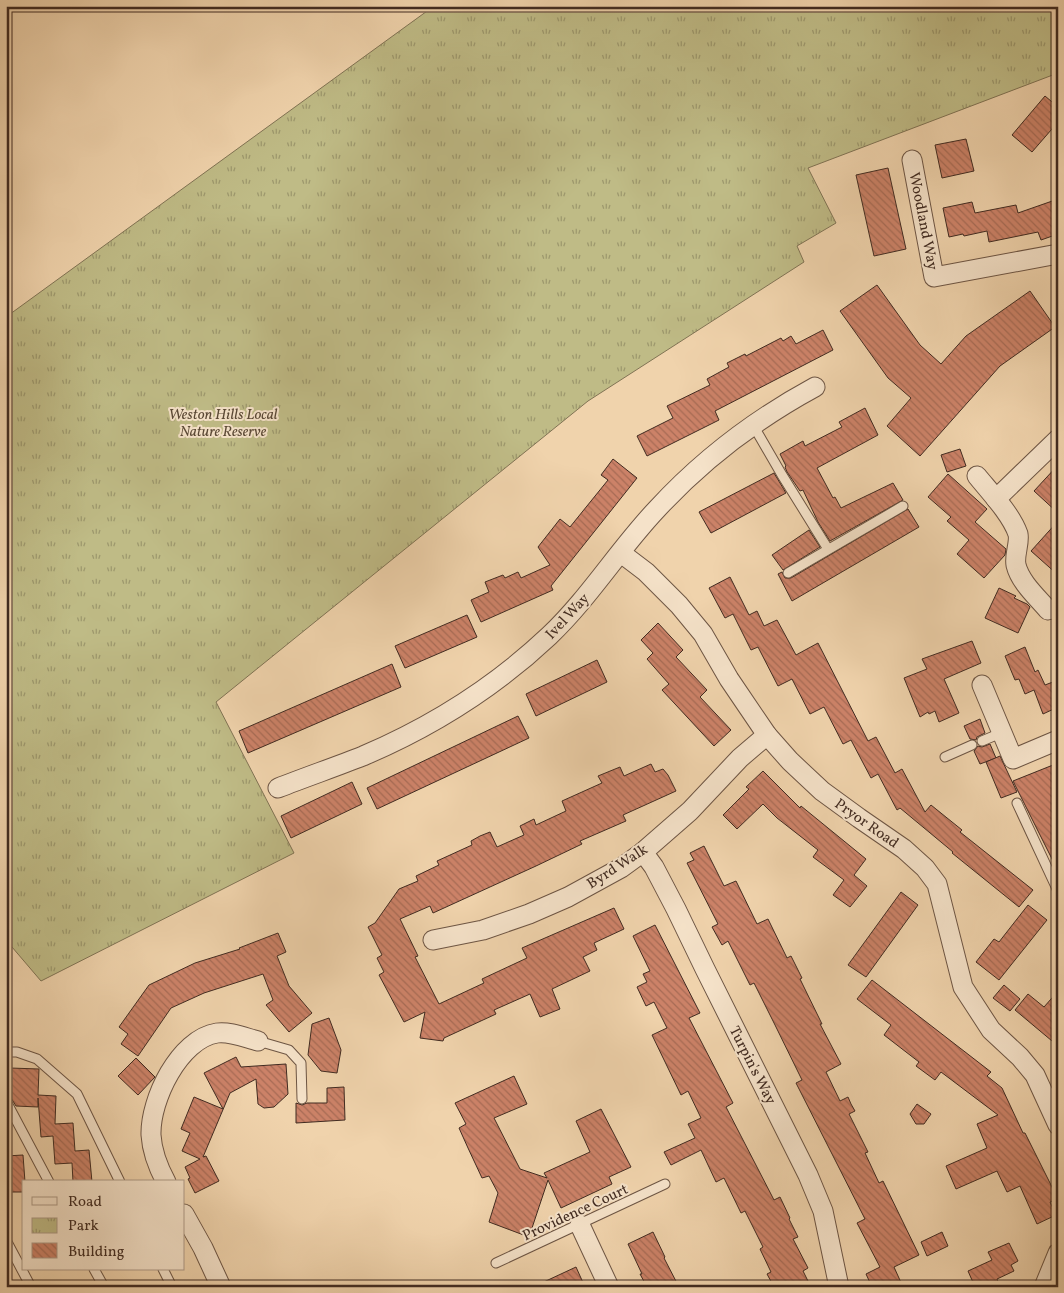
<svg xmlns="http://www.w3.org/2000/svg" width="1064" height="1293" font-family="Vollkorn,serif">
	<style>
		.park { fill: url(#park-tufts); stroke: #807354 }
		.building { fill: url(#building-back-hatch); stroke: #412b21 }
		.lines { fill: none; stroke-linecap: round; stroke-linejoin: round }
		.lane-casing { stroke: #6d5544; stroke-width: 11 }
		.street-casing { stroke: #6d5544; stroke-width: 21 }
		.lane { stroke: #f5e2c9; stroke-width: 9 }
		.street { stroke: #f5e2c9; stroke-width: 19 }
		.labels { text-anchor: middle; stroke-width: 4; stroke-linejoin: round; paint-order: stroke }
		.street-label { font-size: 15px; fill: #412b21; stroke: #f5e2c9 }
		.park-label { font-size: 15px; font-style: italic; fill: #5a4835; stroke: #f5e2c9 }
	</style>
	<defs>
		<pattern id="park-tufts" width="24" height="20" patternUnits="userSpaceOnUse" patternTransform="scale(1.25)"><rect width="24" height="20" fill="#bfbb86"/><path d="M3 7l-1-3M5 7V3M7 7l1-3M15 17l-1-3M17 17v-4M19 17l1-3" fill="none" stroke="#9d986d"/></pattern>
		<pattern id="building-back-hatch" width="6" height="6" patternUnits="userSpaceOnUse" patternTransform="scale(1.25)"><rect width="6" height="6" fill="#cc8268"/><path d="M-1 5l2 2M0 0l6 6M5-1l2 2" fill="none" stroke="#a76b55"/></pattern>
	</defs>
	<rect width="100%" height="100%" fill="#f0d3ac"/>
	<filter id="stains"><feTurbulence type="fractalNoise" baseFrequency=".004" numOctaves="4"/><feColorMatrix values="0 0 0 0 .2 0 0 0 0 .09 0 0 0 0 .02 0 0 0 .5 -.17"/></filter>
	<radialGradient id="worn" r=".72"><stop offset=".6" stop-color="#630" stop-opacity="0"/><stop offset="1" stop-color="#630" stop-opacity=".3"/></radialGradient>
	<polygon class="park" points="434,6 1058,6 1058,73 808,168 836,223 797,246 804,262 588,401 216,702 294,853 41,981 6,940 6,317"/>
	<g class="building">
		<polygon points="1045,96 1058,107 1058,122 1032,152 1012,135"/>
		<polygon points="966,139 974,171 942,178 935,145"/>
		<polygon points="888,168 906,249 874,256 856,175"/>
		<polygon points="1058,199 1058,234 1041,240 1038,232 989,242 987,231 964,236 963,234 949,237 943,208 972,202 975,213 1016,205 1018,213"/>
		<polygon points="877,285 920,345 941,364 966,336 1030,291 1055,327 1000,366 920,456 887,426 911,398 888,378 840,311"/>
		<polygon points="823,330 833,350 715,411 719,420 647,456 637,436 673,418 667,406 710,385 707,379 729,367 727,363 745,354 746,356 781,338 783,341 791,336 796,344"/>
		<polygon points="865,408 878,435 817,468 833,498 835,497 841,508 893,483 903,500 830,541 818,522 803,490 800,491 787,472 785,467 786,466 780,454 803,441 805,446 842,427 839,422"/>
		<polygon points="960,449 966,466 947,472 941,455"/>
		<polygon points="613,459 637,478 551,586 553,590 481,622 471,600 489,592 485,582 503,575 505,578 518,572 521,578 550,565 538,547 560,519 570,527 608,480 601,475"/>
		<polygon points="1058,465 1058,513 1034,491"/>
		<polygon points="774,473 786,493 711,533 699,512"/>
		<polygon points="948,474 987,509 975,522 1006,549 1005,555 984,578 957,554 969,540 947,521 951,517 928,497"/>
		<polygon points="908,509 919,527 792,601 778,574 782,572 785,578 791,578"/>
		<polygon points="1058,521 1058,575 1031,551"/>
		<polygon points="809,530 820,547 783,570 772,555"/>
		<polygon points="730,577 749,615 757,611 764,626 777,620 796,655 818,643 868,741 876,737 895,773 902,769 925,812 931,805 962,830 960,832 1033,890 1019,907 952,853 953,852 900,808 897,810 878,774 871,778 851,740 843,744 824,707 810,714 792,679 778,686 758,647 751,650 733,614 725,618 709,588"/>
		<polygon points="999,588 1016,596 1014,598 1027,604 1030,607 1018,633 985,618"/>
		<polygon points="467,615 477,637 405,668 395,646"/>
		<polygon points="658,623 683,650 676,657 707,690 700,697 731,730 714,746 662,690 669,684 647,659 653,653 641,640"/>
		<polygon points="972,641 981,663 944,679 959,713 939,722 935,711 929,714 928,712 920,717 904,678 927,669 922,659"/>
		<polygon points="1025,647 1035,672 1038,670 1045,685 1058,680 1058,707 1043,714 1034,690 1025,694 1019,679 1015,680 1005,656"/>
		<polygon points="597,660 607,682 536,716 526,694"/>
		<polygon points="392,664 401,687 248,753 239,731"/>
		<polygon points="518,716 529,738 377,809 367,788"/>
		<polygon points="980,719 985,733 977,737 976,740 970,739 964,726"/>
		<polygon points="990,744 996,758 980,764 974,751 978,746 982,747"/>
		<polygon points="1000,756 1017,792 1001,798 986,762"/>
		<polygon points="1058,763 1058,871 1013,781"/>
		<polygon points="651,764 655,772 663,769 668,775 676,791 623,815 626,821 580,841 582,844 536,866 433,913 430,906 400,919 418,956 415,957 439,1004 484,983 482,979 527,958 522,948 614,908 624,929 594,943 597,950 583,957 590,971 552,989 560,1009 540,1017 530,994 494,1010 496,1014 444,1038 443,1041 420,1038 425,1012 404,1022 379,975 384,972 377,958 382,955 368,927 375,923 399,889 418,881 416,876 439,865 437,861 472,845 471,841 480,836 490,832 497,847 524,835 520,826 534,819 536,825 566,811 562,801 602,783 598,776 620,767 624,776"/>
		<polygon points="763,771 800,808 801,806 866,859 854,875 867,886 850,907 833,895 844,880 813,857 818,850 777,818 763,804 737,829 723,815 749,789 746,787"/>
		<polygon points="352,782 362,804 291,838 281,816"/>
		<polygon points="704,846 724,886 736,881 757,924 768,919 787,958 791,956 802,978 800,979 822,1024 820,1024 841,1064 826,1072 840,1101 848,1097 851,1104 855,1111 849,1114 868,1152 865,1153 879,1183 883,1181 919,1255 894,1267 903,1287 872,1287 866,1274 880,1267 857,1223 865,1219 796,1083 802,1080 775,1025 754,983 750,985 728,941 722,945 712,927 718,924 687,863 694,860 690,853"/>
		<polygon points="901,892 918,905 866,977 848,965"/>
		<polygon points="1028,905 1047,920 999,980 976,962 994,939 999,942"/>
		<polygon points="655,925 700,1013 689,1018 733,1103 726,1107 774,1200 780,1197 790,1218 789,1219 798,1237 793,1239 808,1268 803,1271 811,1287 774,1287 767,1274 771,1272 760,1249 763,1247 745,1211 741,1213 724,1178 716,1182 701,1150 671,1165 664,1152 695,1138 688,1124 701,1118 688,1091 681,1095 652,1035 667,1028 654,1002 646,1006 637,987 647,982 643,974 650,971 633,936"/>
		<polygon points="278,933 286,952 277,956 289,986 312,1013 289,1032 266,1005 273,1000 263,974 204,993 171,1008 138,1056 121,1044 128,1034 119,1027 149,985 195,963 240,949 239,948"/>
		<polygon points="872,980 991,1072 987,1076 1002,1088 1023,1133 1025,1133 1058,1199 1050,1202 1056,1215 1037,1224 1020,1186 1007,1192 997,1171 956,1189 946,1166 987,1148 977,1124 998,1115 941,1072 935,1080 916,1066 919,1062 884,1035 891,1025 857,999"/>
		<polygon points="1004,985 1020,999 1010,1011 993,998"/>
		<polygon points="1058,991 1058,1046 1015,1010 1028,994 1044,1007"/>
		<polygon points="329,1018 341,1050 337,1073 321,1071 308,1055 312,1024"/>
		<polygon points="236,1057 241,1067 286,1064 288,1094 274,1107 264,1108 258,1104 256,1079 230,1093 203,1157 206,1156 219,1181 195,1193 188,1179 190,1178 185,1167 200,1159 182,1151 190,1133 181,1129 194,1097 223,1109 204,1073"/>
		<polygon points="136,1058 155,1077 138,1095 118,1076"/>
		<polygon points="10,1068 39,1069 38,1095 56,1096 55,1124 73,1123 75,1151 89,1150 92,1182 73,1182 72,1163 55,1164 53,1136 41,1137 38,1098 38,1107 16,1106 11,1098 6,1095 6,1078 9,1077"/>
		<polygon points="514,1076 527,1104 494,1118 520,1169 547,1178 544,1173 590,1152 576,1121 601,1109 631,1167 609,1177 612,1184 561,1208 548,1180 529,1237 489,1222 498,1193 489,1176 482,1178 468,1148 459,1128 466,1124 455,1103"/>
		<polygon points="344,1087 345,1120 296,1123 296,1103 302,1105 307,1103 327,1103 327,1088"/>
		<polygon points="917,1104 931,1114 924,1124 916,1124 910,1114"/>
		<polygon points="23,1155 25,1182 24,1192 6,1192 6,1156"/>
		<polygon points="653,1232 665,1257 664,1258 679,1287 647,1287 640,1274 642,1274 628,1244"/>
		<polygon points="942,1232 948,1246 927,1256 921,1242"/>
		<polygon points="1009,1243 1018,1261 1011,1265 1014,1271 997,1279 1000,1287 975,1287 968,1271 992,1260 988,1252"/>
		<polygon points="576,1267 585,1287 533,1287"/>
	</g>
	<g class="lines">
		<defs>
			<g id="lane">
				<polyline points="753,425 782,475 828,549"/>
				<polyline points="788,573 903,506"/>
				<polyline points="982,741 1001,733"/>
				<polyline points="945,757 972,745"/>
				<polyline points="1017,803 1058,891"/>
				<polyline points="258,1041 289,1050 301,1063 302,1099"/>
				<polyline points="6,1052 17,1052 37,1059 77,1094 120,1182"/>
				<polyline points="1046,1097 1058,1090"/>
				<polyline points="6,1101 49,1182"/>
				<polyline points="6,1240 31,1287"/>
				<polyline points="496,1263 665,1184"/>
				<polyline points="94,1269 104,1287"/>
				<polyline points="163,1269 172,1287"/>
			</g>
			<g id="street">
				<polyline points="912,160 934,277 1058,254"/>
				<path d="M977,476c13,16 34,38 41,58 2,9 -4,21 -2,31 4,17 21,32 32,45"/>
				<polyline points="996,499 1058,439"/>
				<polyline points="621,553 646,572 679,605 703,634 729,679 767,735 790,761 822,791 859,818 904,849 925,868 937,884 963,987 991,1030 1020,1057 1035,1075 1058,1125"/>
				<polyline points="982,685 1013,759 1058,740"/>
				<path d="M278,788c28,-11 57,-21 85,-32 68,-29 133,-70 186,-120 41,-39 70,-87 108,-127 46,-50 99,-90 158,-122"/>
				<polyline points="643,852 654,867 676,909 705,969 808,1175 823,1211 839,1287"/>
				<polyline points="433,940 483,930 529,914 568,897 621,868 643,852 690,811 740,758 767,735"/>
				<path d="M166,1182c-8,-15 -14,-30 -15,-47 -1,-35 28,-96 66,-102 12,-2 29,5 41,8"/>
				<polyline points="184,1214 203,1248 221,1287"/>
				<polyline points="580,1225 609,1287"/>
				<polyline points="1044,1287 1058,1253"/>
			</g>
		</defs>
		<use href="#lane" class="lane-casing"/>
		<use href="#street" class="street-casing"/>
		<use href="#lane" class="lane"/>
		<use href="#street" class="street"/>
	</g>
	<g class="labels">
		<g class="street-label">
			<text transform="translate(924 221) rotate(79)" y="5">Woodland Way</text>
			<text transform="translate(567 616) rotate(-47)" y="5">Ivel Way</text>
			<text transform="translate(867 823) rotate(35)" y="5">Pryor Road</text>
			<text transform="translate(617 866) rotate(-33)" y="5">Byrd Walk</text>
			<text transform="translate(753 1065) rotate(63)" y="5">Turpin's Way</text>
			<text transform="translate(575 1212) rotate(-25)" y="5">Providence Court</text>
		</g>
		<g class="park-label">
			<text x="223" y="419">Weston Hills Local<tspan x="223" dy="17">Nature Reserve</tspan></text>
		</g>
	</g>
	<rect width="1064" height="1293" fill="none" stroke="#f0d3ac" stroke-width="25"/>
	<rect x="8" y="8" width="1049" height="1278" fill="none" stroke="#412b21" stroke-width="2.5"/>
	<rect x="12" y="12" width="1039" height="1268" fill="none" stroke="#412b21"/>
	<rect x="22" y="1180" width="162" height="90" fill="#f5e2c9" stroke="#ad9986"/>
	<rect x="32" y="1197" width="25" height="8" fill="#f5e2c9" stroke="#ad9986"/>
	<text x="68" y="1206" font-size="15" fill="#412b21">Road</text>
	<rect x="32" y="1218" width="25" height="15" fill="url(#park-tufts)" stroke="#ad9986"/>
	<text x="68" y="1230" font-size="15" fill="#412b21">Park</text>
	<rect x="32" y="1243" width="25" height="15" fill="url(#building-back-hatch)" stroke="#ad9986"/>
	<text x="68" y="1256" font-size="15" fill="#412b21">Building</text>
	<rect width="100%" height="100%" filter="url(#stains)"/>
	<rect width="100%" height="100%" fill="url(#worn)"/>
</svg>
